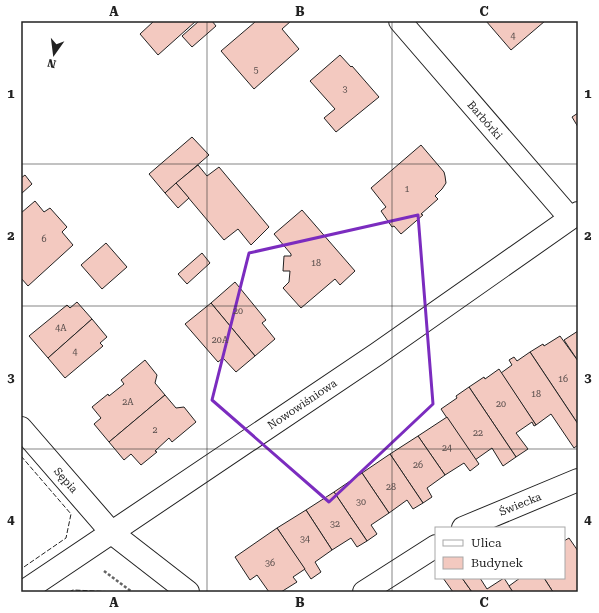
<svg xmlns="http://www.w3.org/2000/svg" width="599" height="613" font-family="'Roboto Serif',serif">
	<style>
		.building { fill: #f3c9c0; stroke: #222 }
		.lines { fill: none; stroke-linecap: round; stroke-linejoin: round }
		.minor-casing { stroke: #222; stroke-width: 24 }
		.path { stroke: #646464; stroke-width: 2.5; stroke-dasharray: 3 2; stroke-linecap: butt }
		.minor { stroke: #fff; stroke-width: 22 }
		.fence { stroke: #222; stroke-width: 1; stroke-dasharray: 5 2; stroke-linecap: butt }
		.marked { fill: none; stroke: #7b2cbf; stroke-width: 3; stroke-linejoin: round }
		.grid { fill: none; stroke: #222; stroke-width: 1; stroke-opacity: 0.55 }
		.labels { text-anchor: middle; stroke-width: 3; stroke-linejoin: round; paint-order: stroke }
		.number-label { font-size: 9px; fill: #564c4a }
		.street-label { font-size: 11px; fill: #222; stroke: #fff }
		.neatline { fill: none; stroke: #222; stroke-width: 1.5 }
		.grid-label { font-size: 13px; text-anchor: middle; font-weight: bold; fill: #222 }
	</style>
	<rect width="100%" height="100%" fill="#fff"/>
	<g class="building">
		<polygon points="154,21 196,21 158,55 140,34"/>
		<polygon points="199,21 212,21 216,26 192,47 182,36"/>
		<polygon points="254,21 291,21 282,29 299,49 254,89 221,51 255,22"/>
		<polygon points="486,21 545,21 511,50"/>
		<polygon points="340,55 351,67 352,66 379,97 336,132 324,118 335,109 310,81"/>
		<polygon points="578,113 578,127 572,117"/>
		<polygon points="192,137 209,155 165,193 149,174"/>
		<polygon points="421,145 444,172 445,176 446,183 442,189 435,196 438,199 421,214 423,215 401,234 394,226 392,227 381,211 386,207 371,188"/>
		<polygon points="198,165 207,176 219,167 269,227 251,245 238,229 224,240 176,183"/>
		<polygon points="25,175 32,184 21,194 21,178"/>
		<polygon points="176,183 189,198 178,208 165,193"/>
		<polygon points="35,201 44,212 50,208 67,227 62,232 73,245 28,286 21,278 21,213"/>
		<polygon points="302,210 355,271 340,285 335,279 301,308 283,288 289,282 290,271 283,271 284,256 291,256 291,254 274,234"/>
		<polygon points="106,243 127,267 102,289 81,265"/>
		<polygon points="202,253 210,263 187,284 178,274"/>
		<polygon points="235,282 266,320 262,323 275,339 255,356 211,303"/>
		<polygon points="77,302 92,319 48,358 29,336 67,305 70,308"/>
		<polygon points="211,303 255,356 236,372 223,358 218,362 185,324"/>
		<polygon points="92,319 107,337 100,343 103,346 65,378 48,358"/>
		<polygon points="578,331 578,361 564,340"/>
		<polygon points="560,336 578,361 578,424 530,352 543,344 544,346"/>
		<polygon points="530,352 578,424 578,445 574,448 551,414 536,425 501,373 512,365 509,360 514,357 517,361"/>
		<polygon points="145,360 157,375 155,383 165,395 109,442 94,424 101,418 92,407 108,394 109,396 124,384 121,380"/>
		<polygon points="499,369 536,425 534,426 532,422 516,433 528,449 516,457 469,387 484,377 485,379"/>
		<polygon points="469,387 516,457 503,466 492,448 475,460 441,409 457,398 456,396"/>
		<polygon points="165,395 176,408 184,407 196,422 172,442 169,438 155,451 157,452 141,465 131,454 124,460 109,442"/>
		<polygon points="447,417 479,464 470,471 464,463 445,475 418,436"/>
		<polygon points="418,436 445,475 427,488 432,497 423,503 390,454"/>
		<polygon points="390,454 423,503 413,509 407,500 389,513 362,473"/>
		<polygon points="362,473 389,513 371,525 377,534 367,541 334,492"/>
		<polygon points="334,492 367,541 357,547 351,538 332,550 306,510"/>
		<polygon points="306,510 332,550 315,562 321,572 311,579 277,528"/>
		<polygon points="277,528 305,569 293,577 297,582 281,592 269,592 257,575 250,580 235,557"/>
		<polygon points="569,538 578,551 578,592 553,592 544,578 564,578 564,541"/>
		<polygon points="443,578 462,578 472,592 453,592"/>
		<polygon points="462,578 480,578 487,589 504,578 513,592 472,592"/>
		<polygon points="520,578 544,578 553,592 513,592 509,586"/>
	</g>
	<g class="lines">
		<defs>
			<g id="minor">
				<polyline points="400,21 570,218"/>
				<polyline points="21,428 112,533 188,592"/>
				<polyline points="463,528 578,480"/>
				<polyline points="23,592 377,354 578,213"/>
				<polyline points="364,592 436,546"/>
			</g>
		</defs>
		<use href="#minor" class="minor-casing"/>
		<polyline class="path" points="104,571 132,592"/>
		<use href="#minor" class="minor"/>
		<g class="fence">
			<polyline points="21,456 71,514 66,538 21,569"/>
			<polyline points="69,592 73,590 117,592"/>
		</g>
	</g>
	<path class="marked" d="M418,215l15,189 -104,98 -117,-102 37,-147z"/>
	<path class="grid" d="M207,21v571M392,21v571M21,164h557M21,306h557M21,449h557"/>
	<g class="labels">
		<g class="number-label">
			<text x="513" y="39">4</text>
			<text x="256" y="73">5</text>
			<text x="345" y="92">3</text>
			<text x="407" y="192">1</text>
			<text x="44" y="242">6</text>
			<text x="316" y="266">18</text>
			<text x="238" y="314">20</text>
			<text x="61" y="331">4A</text>
			<text x="220" y="343">20A</text>
			<text x="75" y="355">4</text>
			<text x="563" y="382">16</text>
			<text x="536" y="397">18</text>
			<text x="128" y="405">2A</text>
			<text x="501" y="407">20</text>
			<text x="155" y="433">2</text>
			<text x="478" y="436">22</text>
			<text x="447" y="451">24</text>
			<text x="418" y="468">26</text>
			<text x="391" y="490">28</text>
			<text x="361" y="505">30</text>
			<text x="335" y="527">32</text>
			<text x="305" y="542">34</text>
			<text x="270" y="566">36</text>
		</g>
		<g class="street-label">
			<text transform="translate(485 120) rotate(49)" y="4">Barbórki</text>
			<text transform="translate(302 404) rotate(-34)" y="4">Nowowiśniowa</text>
			<text transform="translate(66 480) rotate(49)" y="4">Sępia</text>
			<text transform="translate(520 504) rotate(-22)" y="4">Świecka</text>
		</g>
	</g>
	<rect width="599" height="613" fill="none" stroke="#ffffff" stroke-width="44"/>
	<rect x="435" y="527" width="130" height="52" fill="#ffffff" stroke="#a7a7a7"/>
	<rect x="443" y="540" width="20" height="6" fill="#ffffff" stroke="#a7a7a7"/>
	<text x="471" y="547" font-size="12" fill="#222222">Ulica</text>
	<rect x="443" y="557" width="20" height="12" fill="#f3c9c0" stroke="#a7a7a7"/>
	<text x="471" y="567" font-size="12" fill="#222222">Budynek</text>
	<g transform="translate(54 54) rotate(194)" stroke="#ffffff" stroke-width="3" paint-order="stroke">
	<path d="M0-3L7 15L0 10L-7 15Z" fill="#222222"/>
	<text y="-6" font-size="11" font-weight="bold" text-anchor="middle" fill="#222222">N</text>
	</g>
	<rect x="22" y="22" width="555" height="569" class="neatline"/>
	<g class="grid-label">
		<text x="114" y="16">A</text>
		<text x="300" y="16">B</text>
		<text x="484" y="16">C</text>
		<text x="11" y="98">1</text>
		<text x="588" y="98">1</text>
		<text x="11" y="240">2</text>
		<text x="588" y="240">2</text>
		<text x="11" y="382">3</text>
		<text x="588" y="382">3</text>
		<text x="11" y="524">4</text>
		<text x="588" y="524">4</text>
		<text x="114" y="607">A</text>
		<text x="300" y="607">B</text>
		<text x="484" y="607">C</text>
	</g>
</svg>
